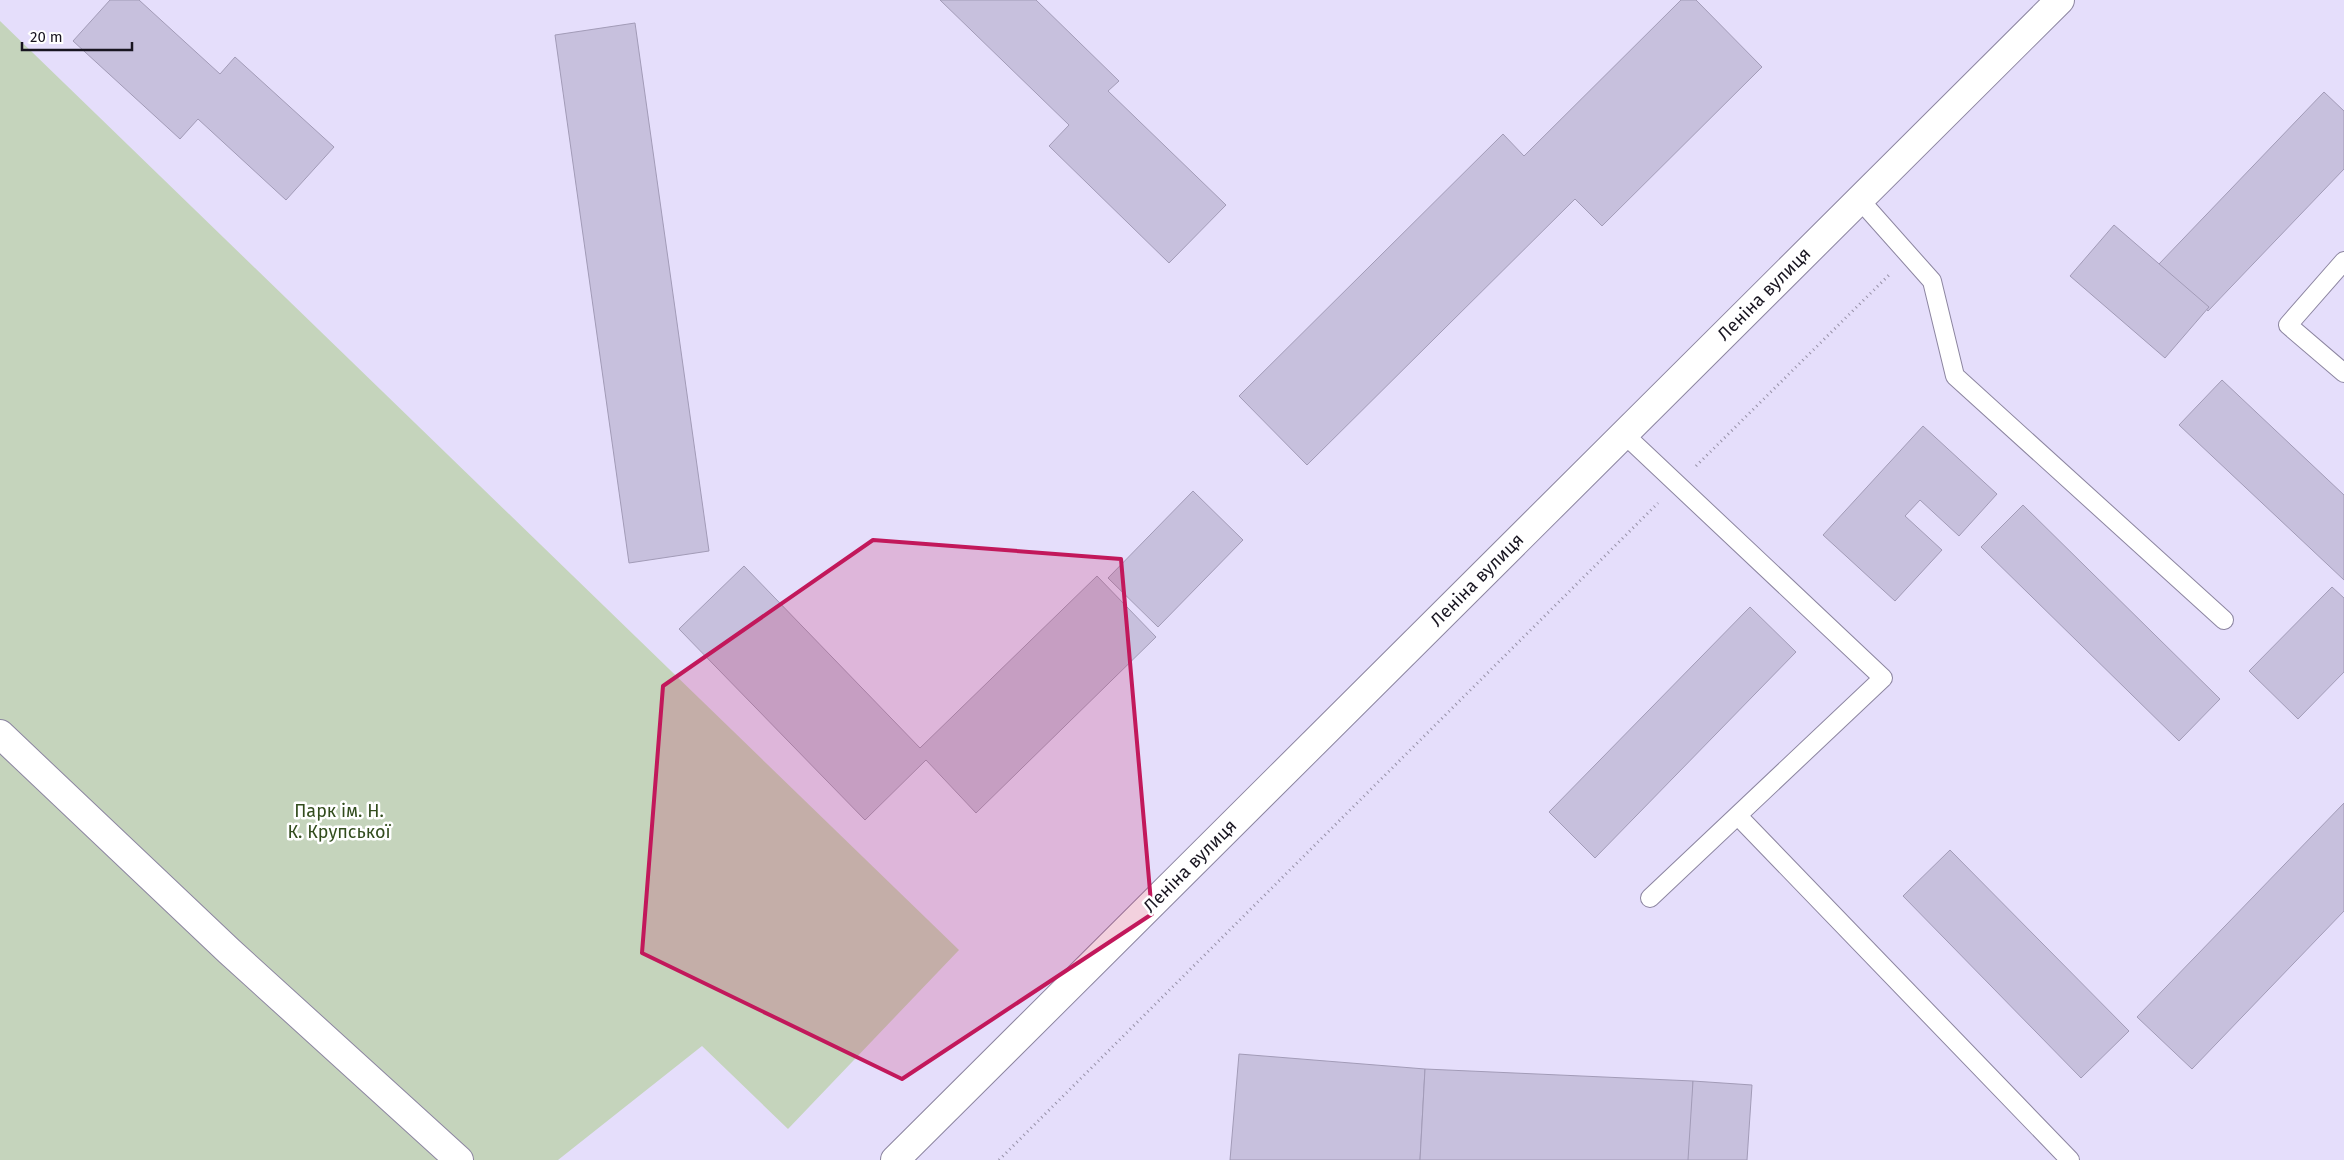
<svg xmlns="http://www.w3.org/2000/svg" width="2344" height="1160" font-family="'Fira Sans',sans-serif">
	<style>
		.green { fill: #c5d4bc }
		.building { fill: #c7c0dd; stroke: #a29bb7 }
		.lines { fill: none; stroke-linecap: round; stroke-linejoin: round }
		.lane-casing { stroke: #8c85a0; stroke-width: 20 }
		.street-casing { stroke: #8c85a0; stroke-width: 30 }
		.secondary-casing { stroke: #8c85a0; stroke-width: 30 }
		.path { stroke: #9791a7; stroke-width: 3; stroke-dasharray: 1 4; stroke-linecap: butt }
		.lane { stroke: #fff; stroke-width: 18 }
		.street { stroke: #fff; stroke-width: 28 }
		.secondary { stroke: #fff; stroke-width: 28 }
		.marked { fill: #c2185b; fill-opacity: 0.2; stroke: #c2185b; stroke-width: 4; stroke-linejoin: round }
		.labels { text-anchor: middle; stroke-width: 5; stroke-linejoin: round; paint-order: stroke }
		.street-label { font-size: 18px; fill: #181520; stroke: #fff }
		.park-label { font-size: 18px; fill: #334d1e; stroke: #fff }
	</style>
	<rect width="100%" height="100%" fill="#e5defb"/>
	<polygon class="green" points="0,21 959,950 788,1129 702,1046 558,1160 0,1160"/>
	<g class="building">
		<polygon points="110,0 139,0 220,74 235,57 334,147 286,200 198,119 180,139 73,41"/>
		<polygon points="940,0 1036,0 1119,81 1108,91 1226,205 1169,263 1049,146 1069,125"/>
		<polygon points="1681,0 1696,0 1762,67 1602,226 1575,199 1307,465 1239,396 1503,134 1524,156"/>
		<polygon points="635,23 709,551 629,563 555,35"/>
		<polygon points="2324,92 2344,111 2344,169 2208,311 2159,264"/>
		<polygon points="2114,225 2209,307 2165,358 2070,276"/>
		<polygon points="2222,380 2344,495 2344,580 2179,425"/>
		<polygon points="1923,426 1997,494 1959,536 1920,500 1905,516 1942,550 1895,601 1823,535"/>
		<polygon points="1193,491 1243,540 1158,627 1108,578"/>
		<polygon points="2023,505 2220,699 2179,741 1981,547"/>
		<polygon points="744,566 920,748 1097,576 1156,637 976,813 926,760 865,820 679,629"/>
		<polygon points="2332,587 2344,598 2344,672 2298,719 2249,671"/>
		<polygon points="1750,607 1796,652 1595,858 1549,812"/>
		<polygon points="2344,803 2344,911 2192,1069 2137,1017"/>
		<polygon points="1950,850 2129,1031 2081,1078 1903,896"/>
		<polygon points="1239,1054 1425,1069 1420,1160 1230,1160"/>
		<polygon points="1425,1069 1693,1081 1691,1160 1420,1160"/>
		<polygon points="1693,1081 1752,1085 1747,1160 1688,1160"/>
	</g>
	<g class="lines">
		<defs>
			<g id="lane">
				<polyline points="1860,200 1932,281 1955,376 2224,620"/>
				<polyline points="2344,261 2288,325 2344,373"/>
				<polyline points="1624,434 1883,678 1650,898"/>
				<polyline points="1738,816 2070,1160"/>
			</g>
			<polyline id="street" points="0,734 229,951 459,1160"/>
			<polyline id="secondary" points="895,1160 2060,0"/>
		</defs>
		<use href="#lane" class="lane-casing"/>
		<use href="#street" class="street-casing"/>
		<use href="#secondary" class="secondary-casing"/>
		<g class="path">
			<polyline points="1696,466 1889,275"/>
			<polyline points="999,1160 1658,503"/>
		</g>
		<use href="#lane" class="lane"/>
		<use href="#street" class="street"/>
		<use href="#secondary" class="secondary"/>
	</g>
	<path class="marked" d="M873,540l248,19 31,355 -250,165 -260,-126 21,-267z"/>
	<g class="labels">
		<g class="street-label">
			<text transform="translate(1764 294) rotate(-45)" y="6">Леніна вулиця</text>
			<text transform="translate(1477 580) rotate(-45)" y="6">Леніна вулиця</text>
			<text transform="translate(1190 866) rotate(-45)" y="6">Леніна вулиця</text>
		</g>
		<g class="park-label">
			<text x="339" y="817">Парк ім. Н.<tspan x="339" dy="21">К. Крупської</tspan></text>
		</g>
	</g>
	<path d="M22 42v8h110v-8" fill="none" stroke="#181520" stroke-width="2.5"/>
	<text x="30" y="42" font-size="15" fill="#181520" stroke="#ffffff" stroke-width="4" paint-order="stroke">20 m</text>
</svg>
